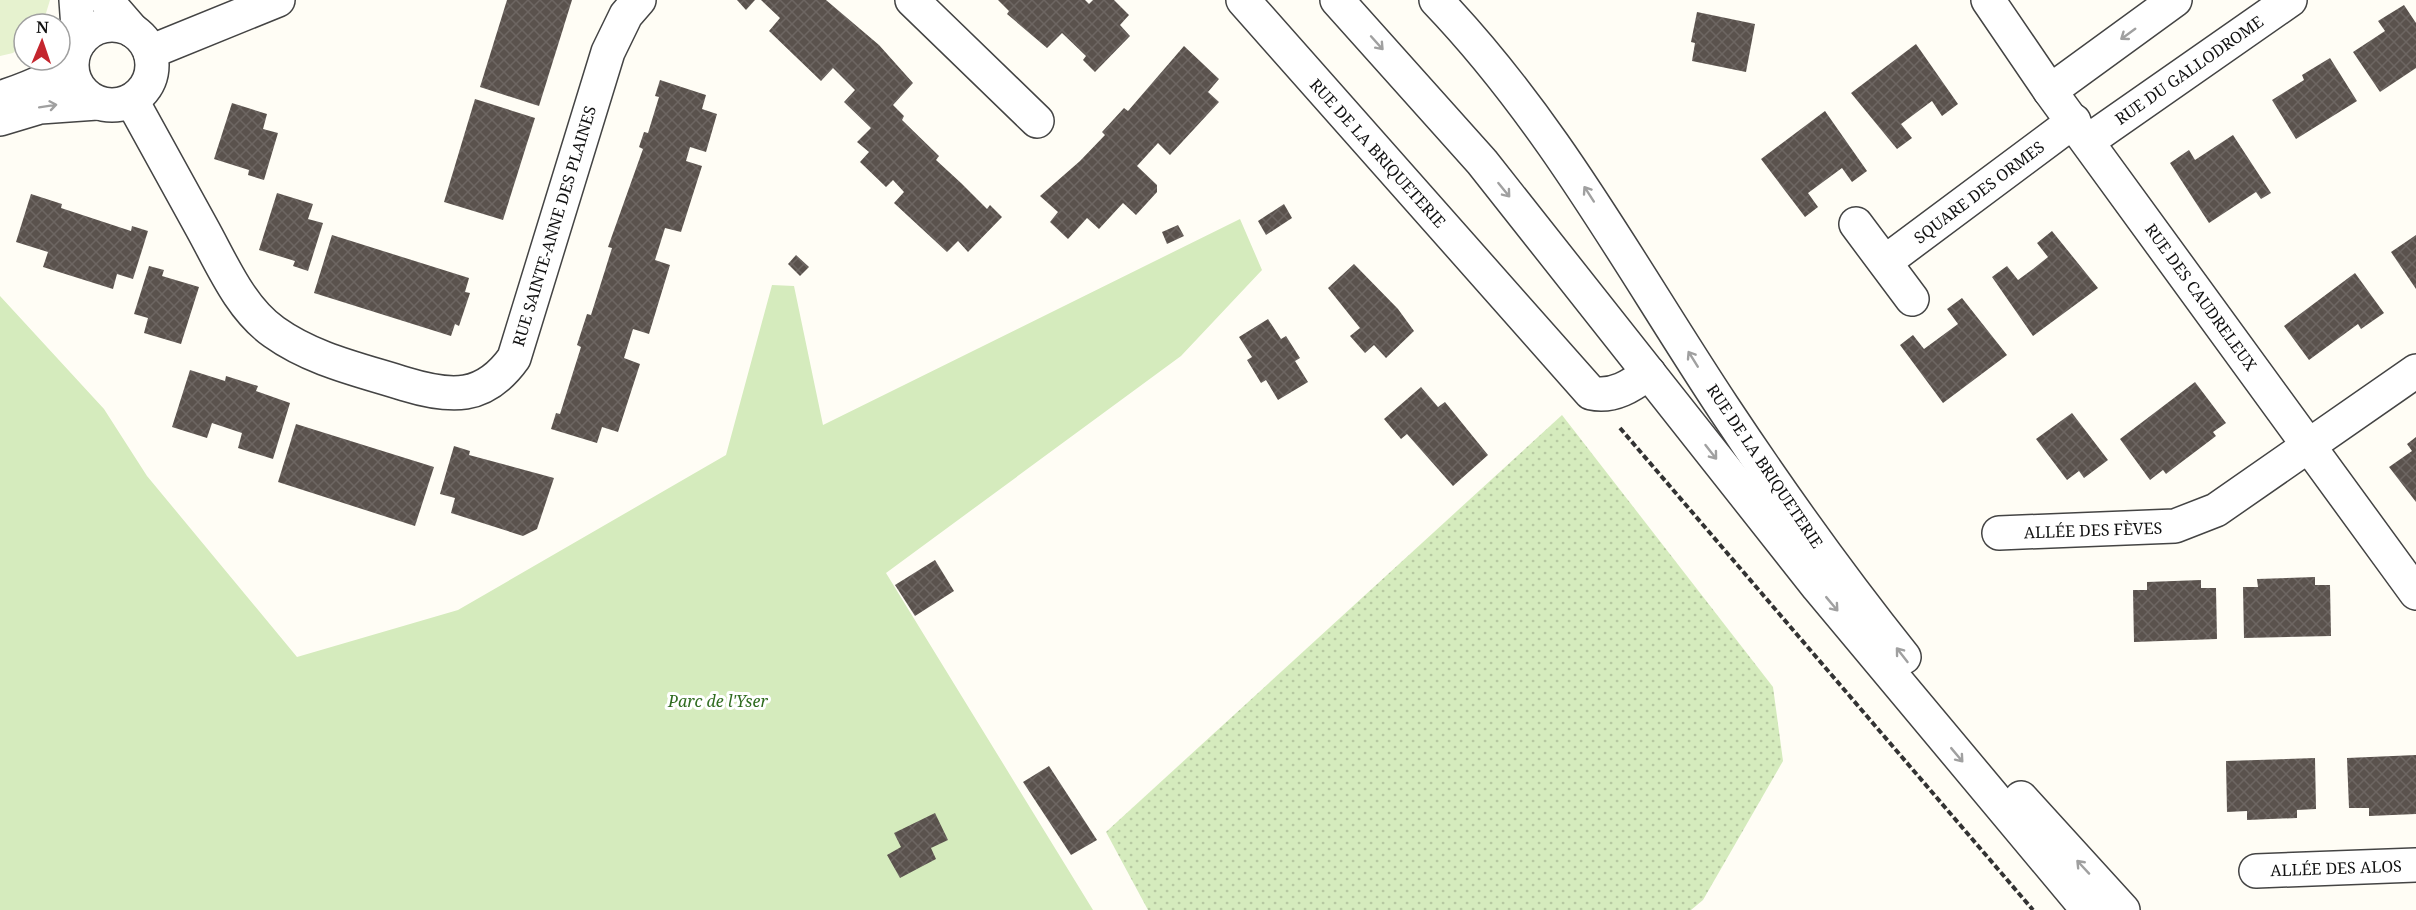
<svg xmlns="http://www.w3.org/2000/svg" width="2416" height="910" font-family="'Noto Serif',serif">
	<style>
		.grass { fill: url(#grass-dots) }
		.park { fill: #d5ebbd }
		.pitch { fill: #e6f2cf }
		.building { fill: url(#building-cross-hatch) }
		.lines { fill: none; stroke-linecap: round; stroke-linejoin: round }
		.minor-casing { stroke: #444; stroke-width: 36 }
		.tertiary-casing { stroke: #444; stroke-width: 36 }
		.path { stroke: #333; stroke-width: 4; stroke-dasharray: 6 3; stroke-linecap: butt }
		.minor { stroke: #fff; stroke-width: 33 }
		.tertiary { stroke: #fff; stroke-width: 33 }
		.oneway { stroke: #a0a0a0 }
		.labels { text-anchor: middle; stroke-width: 6; stroke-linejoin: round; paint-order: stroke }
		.street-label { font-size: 16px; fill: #111; stroke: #fff }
		.park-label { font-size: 16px; font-style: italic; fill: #2f6b1f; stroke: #fff }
	</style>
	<defs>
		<pattern id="grass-dots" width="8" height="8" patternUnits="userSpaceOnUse" patternTransform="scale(1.5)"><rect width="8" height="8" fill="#d5ebbd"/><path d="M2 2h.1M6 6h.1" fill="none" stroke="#b6c8a1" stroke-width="1.8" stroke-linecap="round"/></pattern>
		<pattern id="building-cross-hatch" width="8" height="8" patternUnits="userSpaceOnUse" patternTransform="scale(1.5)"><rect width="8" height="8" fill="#5a524d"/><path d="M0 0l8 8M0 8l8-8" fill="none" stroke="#6d6662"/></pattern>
	</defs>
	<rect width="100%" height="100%" fill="#fffdf5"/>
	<polygon class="grass" points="1562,415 1773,687 1783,761 1703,900 1691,910 1148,910 1106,832"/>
	<polygon class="park" points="1240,219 1262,270 1181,356 886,573 1093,910 0,910 0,296 104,409 147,476 297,657 458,610 726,455 772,285 794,286 823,425"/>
	<polygon class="pitch" points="0,0 50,0 43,23 24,24 24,42 13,53 0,56"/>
	<g class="building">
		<polygon points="507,0 572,0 539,106 480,87"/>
		<polygon points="737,0 755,0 746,10"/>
		<polygon points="761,0 826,0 879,45 913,83 893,105 904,116 902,120 939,156 936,160 961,183 987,209 990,205 1002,217 968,252 958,241 947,252 894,203 904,192 893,180 886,187 860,162 869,152 857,142 871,128 844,102 855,90 833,68 821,81 769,31 780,18"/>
		<polygon points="998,0 1085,0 1089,4 1093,0 1114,0 1129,15 1120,25 1130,36 1095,72 1083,60 1086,56 1062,33 1047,48 1007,14 1009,11"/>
		<polygon points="2404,5 2416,23 2416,68 2380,92 2353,52 2385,31 2378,21"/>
		<polygon points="1697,12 1755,24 1746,72 1692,61 1695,43 1691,42"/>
		<polygon points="1916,44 1958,104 1942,116 1932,101 1901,124 1912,138 1897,149 1851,93"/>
		<polygon points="1184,46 1219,79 1208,92 1219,102 1170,155 1158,143 1137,166 1157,185 1157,192 1136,215 1123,203 1099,229 1087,218 1068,239 1050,222 1058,212 1040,196 1080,161 1105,135 1102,132 1124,108 1128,111"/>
		<polygon points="2330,58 2357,101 2296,139 2272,100 2304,80 2302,75"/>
		<polygon points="660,80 706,95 702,109 717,114 706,152 690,147 686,161 702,166 681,232 665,228 655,260 670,265 649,334 633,329 624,358 640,364 618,432 602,427 597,443 551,429 556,413 560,414 581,347 577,345 587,314 591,315 612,248 608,247 643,149 639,147 644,132 648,133 659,97 655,96"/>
		<polygon points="475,99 535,118 503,220 444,202"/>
		<polygon points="232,103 267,114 263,129 278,133 264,180 248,175 249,170 214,159"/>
		<polygon points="1825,111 1867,171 1852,182 1842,168 1808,193 1818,207 1805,217 1761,159"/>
		<polygon points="2233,135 2271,193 2261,199 2256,192 2209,223 2170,163 2189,150 2195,160"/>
		<polygon points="277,193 313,204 308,219 323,223 308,271 293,266 295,261 259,250"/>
		<polygon points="31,194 62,204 61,208 131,231 132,226 148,231 133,279 117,274 113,289 43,267 48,252 16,242"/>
		<polygon points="1284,204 1292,218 1266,235 1258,221"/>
		<polygon points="1178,225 1184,236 1167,244 1162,232"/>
		<polygon points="2052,231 2098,288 2033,336 1992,277 2007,266 2018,280 2033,269 2048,257 2037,243"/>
		<polygon points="332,235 469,278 465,292 470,293 459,326 455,324 451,336 314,293"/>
		<polygon points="2416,235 2416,289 2391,252"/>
		<polygon points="796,255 809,267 800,276 788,264"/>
		<polygon points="1354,264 1398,309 1414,331 1386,358 1374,345 1365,353 1350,336 1360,328 1328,288"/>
		<polygon points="149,266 164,270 162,276 199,287 181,344 144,333 148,318 134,314"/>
		<polygon points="2355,273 2384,313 2361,329 2358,324 2309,360 2284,326"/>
		<polygon points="1962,298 2007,355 1943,403 1900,345 1913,335 1924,349 1958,324 1947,309"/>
		<polygon points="1268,319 1281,339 1286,336 1300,358 1295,361 1308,382 1278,400 1266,380 1261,383 1247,360 1252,357 1239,337"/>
		<polygon points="190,370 225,381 226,376 258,386 256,391 290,403 273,459 238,448 242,433 212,423 207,438 172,427"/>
		<polygon points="2195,382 2226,423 2213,432 2216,436 2175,467 2166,474 2163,470 2150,480 2120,439"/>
		<polygon points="1421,387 1438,407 1445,402 1488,455 1453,486 1407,434 1401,439 1384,419"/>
		<polygon points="2072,413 2108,460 2084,478 2079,471 2067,480 2036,439"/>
		<polygon points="296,424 434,467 415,526 278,482"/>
		<polygon points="2416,437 2416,502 2389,467 2412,451 2407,444"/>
		<polygon points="454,446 470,451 469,455 554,478 537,529 523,536 451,513 455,498 440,494"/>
		<polygon points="935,560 954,591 915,616 895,585"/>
		<polygon points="2315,577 2315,585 2330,585 2331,636 2244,638 2243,587 2258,587 2257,579"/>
		<polygon points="2201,580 2201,588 2216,588 2217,639 2134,642 2133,590 2147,590 2147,582"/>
		<polygon points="2416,755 2416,814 2369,816 2369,808 2349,808 2347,758"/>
		<polygon points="2315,758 2316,809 2297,810 2297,818 2247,820 2247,811 2227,812 2226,761"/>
		<polygon points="1049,766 1097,840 1071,855 1023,782"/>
		<polygon points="935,813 948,840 931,848 936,859 900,878 887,855 901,847 894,833"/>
	</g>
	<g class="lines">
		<defs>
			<g id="minor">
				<polyline points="76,0 79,42"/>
				<polyline points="106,0 133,31"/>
				<polyline points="912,0 1037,121"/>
				<path d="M1243,0l348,393c23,5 41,-8 58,-20"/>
				<polyline points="1988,0 2050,91 2416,593"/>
				<polyline points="2050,91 2175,0"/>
				<path d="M132,101c23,42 47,85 70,127 20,36 38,80 72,104 39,28 87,38 131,52 46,14 79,16 109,-26l94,-306 18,-37 13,-15"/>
				<polyline points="2088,141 2290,0"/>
				<polyline points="1856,224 1912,299"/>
				<polyline points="1885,262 2074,121"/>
				<polyline points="1999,533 2175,526 2216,510 2416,371"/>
				<polyline points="2256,871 2416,865"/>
			</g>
			<g id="tertiary">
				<polyline points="1337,0 1482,162 1818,587 2088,910"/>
				<path d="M1436,0c117,122 195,268 287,407 57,86 117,170 181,250"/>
				<circle cx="112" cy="65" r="40"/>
				<polyline points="150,52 278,0"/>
				<path d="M0,98c28,-10 53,-17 72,-41"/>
				<polyline points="0,119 40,107 97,103"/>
				<polyline points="2021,798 2123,910"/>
			</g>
		</defs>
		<use href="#minor" class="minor-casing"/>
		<use href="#tertiary" class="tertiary-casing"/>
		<polyline class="path" points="1620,428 2033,910"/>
		<use href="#minor" class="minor"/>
		<use href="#tertiary" class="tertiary"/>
	</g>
	<defs><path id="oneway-shaft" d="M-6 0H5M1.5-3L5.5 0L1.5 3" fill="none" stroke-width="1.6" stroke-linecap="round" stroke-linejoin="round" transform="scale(1.5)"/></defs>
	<g class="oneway">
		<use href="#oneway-shaft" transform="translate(2128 34) rotate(144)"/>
		<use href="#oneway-shaft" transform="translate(1377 43) rotate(48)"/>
		<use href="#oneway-shaft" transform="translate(48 106) rotate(-9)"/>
		<use href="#oneway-shaft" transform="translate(1504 190) rotate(51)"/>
		<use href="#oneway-shaft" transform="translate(1589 194) rotate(-123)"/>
		<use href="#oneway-shaft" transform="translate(1693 359) rotate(-122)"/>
		<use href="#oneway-shaft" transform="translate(1711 452) rotate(52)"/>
		<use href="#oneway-shaft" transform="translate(1832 604) rotate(50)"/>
		<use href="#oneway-shaft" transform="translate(1902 655) rotate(-128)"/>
		<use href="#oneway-shaft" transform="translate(1957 755) rotate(50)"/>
		<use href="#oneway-shaft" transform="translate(2083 867) rotate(-133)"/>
	</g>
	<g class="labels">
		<g class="street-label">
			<text transform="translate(2189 70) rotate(-35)" y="6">RUE DU GALLODROME</text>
			<text transform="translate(1378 153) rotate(48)" y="6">RUE DE LA BRIQUETERIE</text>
			<text transform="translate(1979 192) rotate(-37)" y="6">SQUARE DES ORMES</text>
			<text transform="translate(554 226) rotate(-73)" y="6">RUE SAINTE-ANNE DES PLAINES</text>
			<text transform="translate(2201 297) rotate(54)" y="6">RUE DES CAUDRELEUX</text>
			<text transform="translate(1765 466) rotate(56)" y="6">RUE DE LA BRIQUETERIE</text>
			<text transform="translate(2093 530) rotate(-2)" y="6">ALLÉE DES FÈVES</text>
			<text transform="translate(2336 868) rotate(-2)" y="6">ALLÉE DES ALOS</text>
		</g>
		<g class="park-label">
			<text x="718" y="707">Parc de l'Yser</text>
		</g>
	</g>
	<g transform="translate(42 42) rotate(2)"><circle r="28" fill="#ffffff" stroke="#a0a0a0" stroke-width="1.5"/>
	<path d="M0-4.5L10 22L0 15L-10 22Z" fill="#c4262e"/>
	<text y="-9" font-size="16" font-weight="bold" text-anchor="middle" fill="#111111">N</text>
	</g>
</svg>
